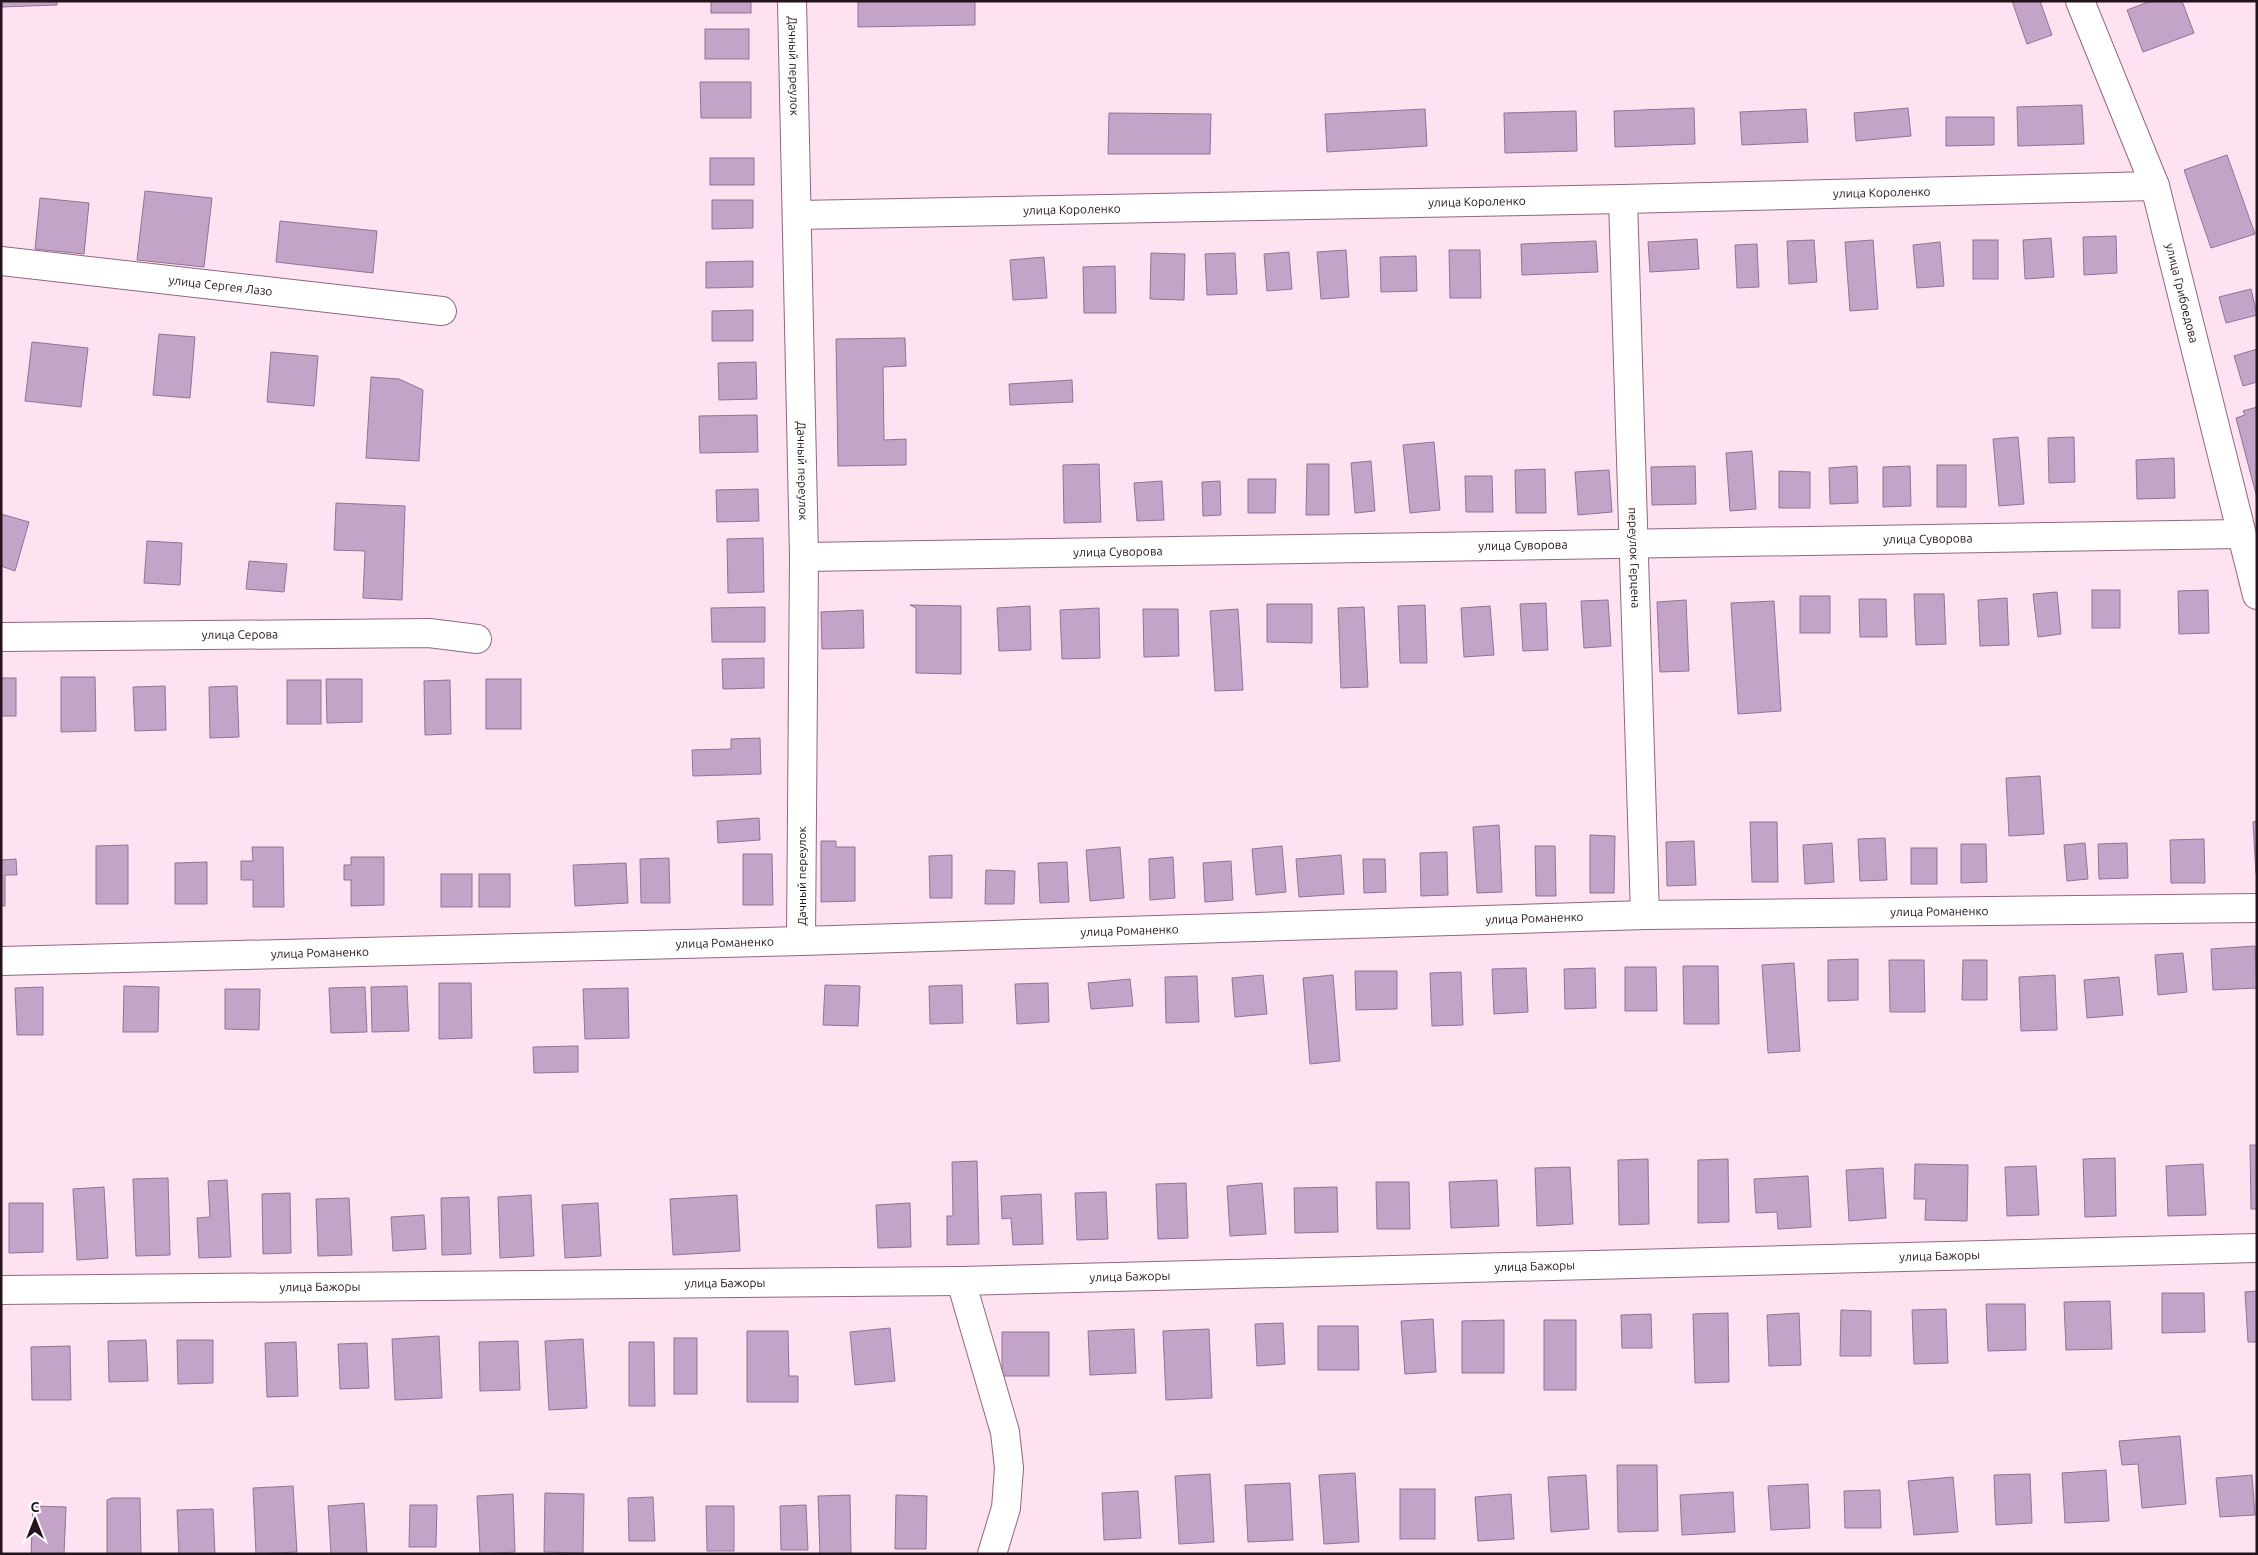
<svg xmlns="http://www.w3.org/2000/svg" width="2258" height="1555" font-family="Ubuntu,sans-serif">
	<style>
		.building { fill: #c3a3c7; stroke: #927395 }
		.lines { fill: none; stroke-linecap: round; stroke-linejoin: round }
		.street-casing { stroke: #8f677f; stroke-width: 30 }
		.secondary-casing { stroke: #8f677f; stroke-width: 30 }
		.street { stroke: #fff; stroke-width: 28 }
		.secondary { stroke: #fff; stroke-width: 28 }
		.labels { text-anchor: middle; stroke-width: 4; stroke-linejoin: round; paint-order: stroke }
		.street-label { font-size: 12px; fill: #23131d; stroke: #fff }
	</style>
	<rect width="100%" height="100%" fill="#fee2f1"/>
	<g class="building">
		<polygon points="1,1 57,1 57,5 1,7"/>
		<rect x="711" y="1" width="40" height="12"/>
		<polygon points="858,1 975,1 975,25 858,27"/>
		<polygon points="2012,1 2040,1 2052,35 2027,44"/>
		<polygon points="2151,1 2182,1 2194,33 2143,52 2127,10"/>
		<rect x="705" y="29" width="44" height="30"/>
		<polygon points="700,82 751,82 751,118 701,118"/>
		<polygon points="2082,105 2084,144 2018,146 2017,107"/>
		<polygon points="1694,108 1695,144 1615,147 1614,111"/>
		<polygon points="1908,108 1911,136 1856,141 1854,113"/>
		<polygon points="1425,109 1427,146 1327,152 1325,114"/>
		<polygon points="1806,109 1808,142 1742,145 1740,112"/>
		<polygon points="1576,111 1577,151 1505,153 1504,113"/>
		<polygon points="1109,113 1211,114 1210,154 1108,154"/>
		<polygon points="1946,117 1994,117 1994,145 1946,146"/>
		<polygon points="2227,155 2255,234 2211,248 2184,170"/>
		<rect x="710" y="158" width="44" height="27"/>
		<polygon points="145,191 212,198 204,267 137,260"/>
		<polygon points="40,198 89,203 84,254 35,249"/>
		<polygon points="712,200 753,200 753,228 712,229"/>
		<polygon points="280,221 377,231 373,273 276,262"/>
		<polygon points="2116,236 2117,273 2084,275 2083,237"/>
		<polygon points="2051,238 2054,277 2025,279 2023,240"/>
		<polygon points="1697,239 1699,269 1650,272 1648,242"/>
		<polygon points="1814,240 1817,282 1789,284 1787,241"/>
		<polygon points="1873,240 1878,309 1850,311 1845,242"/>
		<rect x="1973" y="240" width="25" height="39"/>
		<polygon points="1596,241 1598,272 1522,275 1521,244"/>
		<polygon points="1940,242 1944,286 1917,288 1913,245"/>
		<polygon points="1757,244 1759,287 1737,288 1735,245"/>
		<polygon points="1346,250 1349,297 1321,299 1317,252"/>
		<polygon points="1449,250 1480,250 1481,298 1450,298"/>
		<polygon points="1289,252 1292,289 1267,291 1264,254"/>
		<polygon points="1151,253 1185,254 1184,300 1150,299"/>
		<polygon points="1235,253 1237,294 1207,295 1205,254"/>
		<polygon points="1416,256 1417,291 1381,292 1380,257"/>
		<polygon points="1044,257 1047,298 1013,300 1010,260"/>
		<polygon points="753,261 753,287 706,288 706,262"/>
		<polygon points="1115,266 1116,313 1084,313 1083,267"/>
		<polygon points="2251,289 2257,315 2226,323 2219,297"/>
		<polygon points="753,310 753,341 712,341 712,311"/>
		<polygon points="159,334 195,337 190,398 153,395"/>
		<polygon points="905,338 906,366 883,367 884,440 906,439 906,465 838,466 836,339"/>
		<polygon points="32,342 88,348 81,407 25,401"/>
		<polygon points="2257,349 2257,382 2243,386 2234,356"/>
		<polygon points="271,352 318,356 314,406 267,402"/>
		<polygon points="756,362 757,399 719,400 718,363"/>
		<polygon points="371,377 399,379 423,390 419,461 366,458"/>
		<polygon points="1072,380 1073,402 1010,405 1009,384"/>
		<polygon points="2257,407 2257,498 2236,418 2245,415 2243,411"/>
		<polygon points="757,415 758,452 700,453 699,416"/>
		<polygon points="2018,437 2024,504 1999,506 1993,439"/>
		<polygon points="2074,437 2075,482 2049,483 2048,438"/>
		<polygon points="1434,442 1440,510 1410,513 1403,445"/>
		<polygon points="1752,451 1756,509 1730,511 1726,453"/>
		<polygon points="2174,458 2175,498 2137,499 2136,460"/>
		<polygon points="1371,461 1375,511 1355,513 1351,463"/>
		<polygon points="1099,464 1101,522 1064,523 1063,465"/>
		<polygon points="1307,464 1329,464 1329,515 1306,515"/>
		<rect x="1937" y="465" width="29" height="42"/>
		<polygon points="1695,466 1696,504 1652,505 1651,467"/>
		<polygon points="1857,466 1858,503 1830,504 1829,468"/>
		<polygon points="1910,466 1911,506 1883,507 1883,467"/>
		<polygon points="1545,469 1546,513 1516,513 1515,470"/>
		<polygon points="1609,470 1612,512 1578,515 1575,472"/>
		<polygon points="1779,471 1810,472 1810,508 1779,508"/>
		<polygon points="1465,476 1492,476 1493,512 1466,512"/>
		<polygon points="1248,479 1276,479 1275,513 1248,513"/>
		<polygon points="1162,481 1164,520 1137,521 1134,483"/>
		<polygon points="1220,481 1221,515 1203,516 1202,482"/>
		<polygon points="758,489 759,521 717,522 716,490"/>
		<polygon points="336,503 405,506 402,600 363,598 365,551 334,550"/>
		<polygon points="1,514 29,522 15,571 1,566"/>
		<polygon points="763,538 764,592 728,593 727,539"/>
		<polygon points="147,541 182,543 180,585 144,583"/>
		<polygon points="249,561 287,564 284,592 246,589"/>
		<rect x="2092" y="590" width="28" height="38"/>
		<polygon points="2208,590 2209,633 2179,634 2178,591"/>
		<polygon points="2057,592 2061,634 2038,637 2033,594"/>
		<polygon points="1914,594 1944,594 1946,644 1916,645"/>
		<rect x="1800" y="596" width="30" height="37"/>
		<polygon points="2007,598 2009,645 1980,646 1978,600"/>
		<polygon points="1859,599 1886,599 1887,637 1860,637"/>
		<polygon points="1608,600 1611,646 1584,648 1581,601"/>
		<polygon points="1686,600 1689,671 1660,672 1657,602"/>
		<polygon points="1774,601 1781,711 1738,714 1731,603"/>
		<polygon points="1546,603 1548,650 1523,651 1520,604"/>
		<polygon points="1267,604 1312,604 1312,643 1267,642"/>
		<polygon points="910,605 961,606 961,674 916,673 916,608"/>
		<polygon points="1425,605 1427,663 1400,663 1398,606"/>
		<polygon points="1030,606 1031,650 999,651 997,608"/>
		<polygon points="1490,606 1494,655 1464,657 1461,608"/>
		<polygon points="765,607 765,642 712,642 711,608"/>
		<polygon points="1364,607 1368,687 1341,688 1338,608"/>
		<polygon points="1099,608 1100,658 1062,659 1060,610"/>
		<polygon points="1143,609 1178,609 1179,656 1144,657"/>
		<polygon points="1238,609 1243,690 1215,691 1210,611"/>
		<polygon points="863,610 864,648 822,649 821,612"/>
		<polygon points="764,658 764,688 723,689 722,659"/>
		<polygon points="61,677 95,677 96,731 61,732"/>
		<rect x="1" y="678" width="15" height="38"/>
		<polygon points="326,679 362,679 362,722 327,723"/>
		<rect x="486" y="679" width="35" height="50"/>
		<rect x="287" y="680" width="34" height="44"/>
		<polygon points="450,680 451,734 425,735 424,681"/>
		<polygon points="165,686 166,730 135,731 133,687"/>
		<polygon points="237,686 239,737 210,738 209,687"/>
		<polygon points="760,738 761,774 693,776 692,750 731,749 731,739"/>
		<polygon points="2040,776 2044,834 2009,836 2006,778"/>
		<polygon points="759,818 760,840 718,843 717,821"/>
		<polygon points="2257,821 2257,874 2256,874 2253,822"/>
		<polygon points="1750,822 1777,822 1778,882 1752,882"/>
		<polygon points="1499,825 1502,892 1477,893 1473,827"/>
		<polygon points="1590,835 1615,836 1614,893 1590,893"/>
		<polygon points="1885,838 1887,880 1860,881 1858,839"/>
		<polygon points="2204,839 2205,883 2171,883 2170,840"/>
		<polygon points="821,841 836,841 836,847 855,847 855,901 821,902"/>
		<polygon points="1694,841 1696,885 1667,886 1666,842"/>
		<polygon points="1832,843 1834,882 1805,884 1803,845"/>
		<polygon points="2085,843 2088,879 2067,881 2064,845"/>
		<polygon points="2127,843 2128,878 2099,879 2098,844"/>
		<polygon points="1961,844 1986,844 1987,882 1961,883"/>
		<polygon points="128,845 128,904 96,904 96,846"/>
		<polygon points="1282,846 1286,892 1256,895 1252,849"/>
		<polygon points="1535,846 1555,846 1556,896 1536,896"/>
		<polygon points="252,847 283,847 284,907 253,907 253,880 241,880 241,861 253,861"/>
		<polygon points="1120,847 1124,898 1090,901 1086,850"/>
		<rect x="1911" y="848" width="26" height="36"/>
		<polygon points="1447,852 1448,895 1421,896 1420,853"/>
		<polygon points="743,854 772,854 773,905 743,905"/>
		<polygon points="952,855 952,898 930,898 929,856"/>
		<polygon points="1341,855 1344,894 1299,897 1296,859"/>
		<polygon points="351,857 384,857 384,905 351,906 351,880 344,880 344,865 351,865"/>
		<polygon points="1173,857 1175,898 1150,900 1149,859"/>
		<polygon points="669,858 670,903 641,903 640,859"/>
		<polygon points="16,859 17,875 5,875 5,906 1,906 1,860"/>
		<polygon points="1363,859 1385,859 1386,892 1364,893"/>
		<polygon points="1231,861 1233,900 1205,902 1203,863"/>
		<polygon points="207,862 207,904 175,904 175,863"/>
		<polygon points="1067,862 1069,902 1040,903 1038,863"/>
		<polygon points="626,863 628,903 575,906 573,865"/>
		<polygon points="986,870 1015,871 1014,904 985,904"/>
		<rect x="441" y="874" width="31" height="33"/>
		<rect x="479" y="874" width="31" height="33"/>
		<polygon points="2255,946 2257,988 2213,990 2211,949"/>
		<polygon points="2183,953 2187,992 2158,995 2155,955"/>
		<polygon points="1858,959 1858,1000 1828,1001 1828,960"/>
		<polygon points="1889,960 1924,960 1925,1012 1890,1012"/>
		<polygon points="1963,960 1987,960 1987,1000 1962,1000"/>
		<polygon points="1794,963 1800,1051 1768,1053 1762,965"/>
		<polygon points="1683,966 1718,966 1719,1024 1684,1024"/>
		<polygon points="1625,967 1656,967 1657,1011 1625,1011"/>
		<polygon points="1526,968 1528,1012 1494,1014 1492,969"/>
		<polygon points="1595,968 1596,1008 1565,1009 1564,969"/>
		<polygon points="1355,971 1397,971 1397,1009 1356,1010"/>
		<polygon points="1461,972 1463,1025 1432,1026 1430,973"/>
		<polygon points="1263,975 1267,1014 1235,1017 1232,978"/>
		<polygon points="1333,975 1340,1061 1310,1064 1303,978"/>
		<polygon points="2055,975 2057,1030 2021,1031 2019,977"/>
		<polygon points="1197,976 1199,1022 1166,1023 1165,977"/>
		<polygon points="2119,977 2123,1015 2087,1018 2084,980"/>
		<polygon points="1130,979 1133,1006 1091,1009 1088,983"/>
		<polygon points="439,983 471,983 472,1038 439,1039"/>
		<polygon points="1048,983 1049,1022 1017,1024 1015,984"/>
		<polygon points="825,985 860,986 858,1026 823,1025"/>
		<polygon points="962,985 963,1023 930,1024 929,986"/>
		<polygon points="124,986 159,987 158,1032 123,1032"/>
		<polygon points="407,986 409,1031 372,1032 371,987"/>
		<polygon points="43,987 43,1035 17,1035 15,988"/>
		<polygon points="365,987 367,1032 331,1033 329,988"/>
		<polygon points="628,988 629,1038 585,1039 583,989"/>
		<polygon points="225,989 260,989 259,1030 225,1029"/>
		<polygon points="578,1046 578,1072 534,1073 533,1047"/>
		<polygon points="2250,1145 2257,1145 2257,1209 2251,1209"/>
		<polygon points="2115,1158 2116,1216 2085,1217 2083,1159"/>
		<polygon points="1648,1159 1649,1224 1619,1225 1618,1160"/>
		<polygon points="1728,1159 1729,1222 1698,1223 1698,1160"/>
		<polygon points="977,1161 979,1244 947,1245 947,1216 953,1216 952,1162"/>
		<polygon points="1915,1164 1968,1165 1967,1221 1925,1220 1926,1199 1914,1199"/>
		<polygon points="2203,1164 2206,1215 2168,1216 2166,1166"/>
		<polygon points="2036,1166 2039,1215 2007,1216 2005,1167"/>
		<polygon points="1570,1167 1573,1224 1537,1226 1535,1168"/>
		<polygon points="1883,1168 1886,1218 1849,1221 1846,1170"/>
		<polygon points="1808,1176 1811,1227 1778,1229 1777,1212 1756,1213 1754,1179"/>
		<polygon points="168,1178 170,1255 136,1256 133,1179"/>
		<polygon points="227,1180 231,1257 199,1258 197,1218 210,1217 208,1181"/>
		<polygon points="1497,1180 1499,1226 1451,1228 1449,1182"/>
		<polygon points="1376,1182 1409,1182 1410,1229 1377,1229"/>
		<polygon points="1186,1183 1188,1238 1158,1239 1156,1184"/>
		<polygon points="1262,1183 1266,1234 1230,1236 1227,1186"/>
		<polygon points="104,1187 108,1258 77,1260 73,1189"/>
		<polygon points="1337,1187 1338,1232 1295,1233 1294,1188"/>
		<polygon points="1106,1192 1108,1239 1077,1240 1075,1193"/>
		<polygon points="290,1193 291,1253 263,1254 262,1194"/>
		<polygon points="1041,1194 1043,1244 1013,1245 1011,1218 1002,1219 1001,1196"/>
		<polygon points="531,1195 534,1256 500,1258 498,1197"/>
		<polygon points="737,1195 740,1251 673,1255 670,1199"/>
		<polygon points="469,1197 471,1254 442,1255 441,1198"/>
		<polygon points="349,1198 352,1255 318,1256 316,1199"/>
		<polygon points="9,1203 43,1203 43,1252 9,1253"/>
		<polygon points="598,1203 601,1256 565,1258 562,1205"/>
		<polygon points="910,1203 911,1247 878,1248 876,1205"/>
		<polygon points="424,1215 426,1249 393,1251 391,1217"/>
		<polygon points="2257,1291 2257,1342 2248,1342 2245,1292"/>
		<polygon points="2162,1293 2204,1293 2205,1332 2162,1333"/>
		<polygon points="2110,1301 2112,1349 2066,1350 2064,1302"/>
		<polygon points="1986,1304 2025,1304 2026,1350 1988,1351"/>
		<polygon points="1946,1309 1948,1363 1914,1364 1912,1310"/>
		<polygon points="1841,1310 1871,1311 1871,1356 1840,1356"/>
		<polygon points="1728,1313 1729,1382 1695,1383 1693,1314"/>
		<polygon points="1799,1313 1801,1365 1769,1366 1767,1315"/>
		<polygon points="1651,1314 1652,1348 1622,1348 1621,1315"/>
		<polygon points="1433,1319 1436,1372 1405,1374 1401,1321"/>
		<polygon points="1504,1320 1504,1373 1462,1373 1462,1321"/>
		<rect x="1544" y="1320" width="32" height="70"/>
		<polygon points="1283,1323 1285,1364 1257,1366 1255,1324"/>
		<polygon points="1318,1326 1358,1326 1359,1370 1318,1370"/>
		<polygon points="890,1328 895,1381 855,1385 850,1332"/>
		<polygon points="1134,1329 1136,1373 1090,1375 1088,1331"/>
		<polygon points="1209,1329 1212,1398 1166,1400 1163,1331"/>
		<polygon points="747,1331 788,1331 789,1376 798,1376 798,1402 747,1402"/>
		<rect x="1002" y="1332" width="47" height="44"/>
		<polygon points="439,1336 442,1398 395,1400 392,1339"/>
		<rect x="674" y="1338" width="23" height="56"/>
		<polygon points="583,1339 587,1408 549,1410 545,1341"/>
		<polygon points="146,1340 148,1381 109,1382 108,1341"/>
		<polygon points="177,1340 213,1340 213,1383 178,1384"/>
		<polygon points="518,1341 520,1390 480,1391 479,1342"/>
		<polygon points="296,1342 298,1396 267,1397 265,1343"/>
		<polygon points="629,1342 654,1342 655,1406 629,1406"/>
		<polygon points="367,1343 369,1388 340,1389 338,1344"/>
		<polygon points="70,1346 71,1400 32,1400 31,1347"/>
		<polygon points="2180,1436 2186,1504 2142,1508 2138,1464 2122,1465 2119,1441"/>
		<polygon points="1617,1465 1657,1465 1658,1531 1618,1532"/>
		<polygon points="2106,1470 2109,1521 2065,1523 2062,1473"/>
		<polygon points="1355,1473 1359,1542 1324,1544 1319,1475"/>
		<polygon points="1210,1474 1214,1542 1179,1544 1175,1476"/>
		<polygon points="2030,1474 2032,1523 1996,1525 1994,1475"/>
		<polygon points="1586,1475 1589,1529 1551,1532 1548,1477"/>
		<polygon points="2252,1475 2255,1515 2220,1517 2216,1478"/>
		<polygon points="1953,1477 1958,1532 1914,1535 1908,1481"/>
		<polygon points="1290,1483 1293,1540 1248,1542 1245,1485"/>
		<polygon points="1808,1484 1810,1528 1771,1530 1768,1486"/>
		<polygon points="293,1486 297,1552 256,1554 253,1488"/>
		<rect x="1400" y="1489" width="35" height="50"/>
		<polygon points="1880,1490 1881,1528 1845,1528 1844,1491"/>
		<polygon points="1138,1491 1141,1538 1104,1540 1102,1493"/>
		<polygon points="1733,1492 1735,1532 1682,1535 1680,1495"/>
		<polygon points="545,1493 584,1494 583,1553 544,1552"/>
		<polygon points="513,1494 515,1552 480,1554 477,1496"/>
		<polygon points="1511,1494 1514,1539 1478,1541 1475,1497"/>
		<polygon points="850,1495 851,1553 820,1554 818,1496"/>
		<polygon points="896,1495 927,1496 926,1549 895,1549"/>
		<polygon points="653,1497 655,1541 629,1541 628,1498"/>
		<polygon points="112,1498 140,1498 141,1554 107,1554 107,1500"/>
		<polygon points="364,1503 367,1554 331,1554 328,1506"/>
		<polygon points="410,1505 437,1505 436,1547 409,1547"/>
		<polygon points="806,1505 808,1550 781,1550 780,1506"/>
		<polygon points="33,1506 66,1507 64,1554 31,1554"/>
		<polygon points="706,1506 734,1506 734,1551 707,1551"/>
		<polygon points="213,1509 215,1554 179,1554 177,1510"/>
	</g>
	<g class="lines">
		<defs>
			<g id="street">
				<path id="s1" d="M792,1l12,556 -3,384"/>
				<path id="s2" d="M1623,199l22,716"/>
				<path id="s3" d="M798,215l825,-16 532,-13"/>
				<path id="s4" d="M1,261l441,50"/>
				<path id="s5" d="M804,557l1436,-23"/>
				<path id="s6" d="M1,637l428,-4 48,6"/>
				<path id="s7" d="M1,961l800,-20 844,-26 612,-7"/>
				<polyline points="961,1281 1005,1432 1009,1468 1006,1508 992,1554"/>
				<path id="s8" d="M1,1290l960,-9 1296,-33"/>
			</g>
			<g id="secondary">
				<path id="s9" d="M2080,1l75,185 102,409"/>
			</g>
		</defs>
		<use href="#street" class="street-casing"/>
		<use href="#secondary" class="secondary-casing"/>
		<use href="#street" class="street"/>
		<use href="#secondary" class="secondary"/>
	</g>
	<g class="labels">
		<g class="street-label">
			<text dy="4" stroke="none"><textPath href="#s1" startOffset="65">Дачный переулок</textPath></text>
			<text dy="4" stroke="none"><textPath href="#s3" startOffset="1084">улица Короленко</textPath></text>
			<text dy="4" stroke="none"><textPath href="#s3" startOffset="679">улица Короленко</textPath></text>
			<text dy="4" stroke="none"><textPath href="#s3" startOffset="274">улица Короленко</textPath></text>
			<text dy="4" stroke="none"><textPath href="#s4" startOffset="221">улица Сергея Лазо</textPath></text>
			<text dy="4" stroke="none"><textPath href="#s9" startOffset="310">улица Грибоедова</textPath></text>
			<text dy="4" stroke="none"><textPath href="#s1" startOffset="470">Дачный переулок</textPath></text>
			<text dy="4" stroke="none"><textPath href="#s5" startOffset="1124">улица Суворова</textPath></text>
			<text dy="4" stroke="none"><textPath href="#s5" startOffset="719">улица Суворова</textPath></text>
			<text dy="4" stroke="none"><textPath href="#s5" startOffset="314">улица Суворова</textPath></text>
			<text dy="4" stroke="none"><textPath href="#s2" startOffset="359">переулок Герцена</textPath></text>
			<text dy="4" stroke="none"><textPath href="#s6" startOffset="239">улица Серова</textPath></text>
			<text transform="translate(802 876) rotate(-90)" y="4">Дачный переулок</text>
			<text dy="4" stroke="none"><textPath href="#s7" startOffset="1939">улица Романенко</textPath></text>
			<text dy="4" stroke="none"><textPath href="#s7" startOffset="1534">улица Романенко</textPath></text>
			<text dy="4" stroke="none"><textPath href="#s7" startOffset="1129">улица Романенко</textPath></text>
			<text dy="4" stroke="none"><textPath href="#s7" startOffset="724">улица Романенко</textPath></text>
			<text dy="4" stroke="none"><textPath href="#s7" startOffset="319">улица Романенко</textPath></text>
			<text dy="4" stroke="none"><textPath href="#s8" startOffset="1939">улица Бажоры</textPath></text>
			<text dy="4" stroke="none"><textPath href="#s8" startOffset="1534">улица Бажоры</textPath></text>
			<text dy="4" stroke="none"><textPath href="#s8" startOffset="1129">улица Бажоры</textPath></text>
			<text dy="4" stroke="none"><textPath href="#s8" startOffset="724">улица Бажоры</textPath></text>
			<text dy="4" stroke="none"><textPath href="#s8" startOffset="319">улица Бажоры</textPath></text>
		</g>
	</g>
	<rect width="2258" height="1555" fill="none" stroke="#23131d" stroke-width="5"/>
	<g transform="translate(35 1520)" stroke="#ffffff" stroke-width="4" paint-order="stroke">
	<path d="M0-4L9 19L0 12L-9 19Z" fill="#23131d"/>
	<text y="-8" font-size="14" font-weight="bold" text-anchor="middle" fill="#23131d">С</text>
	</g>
</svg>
